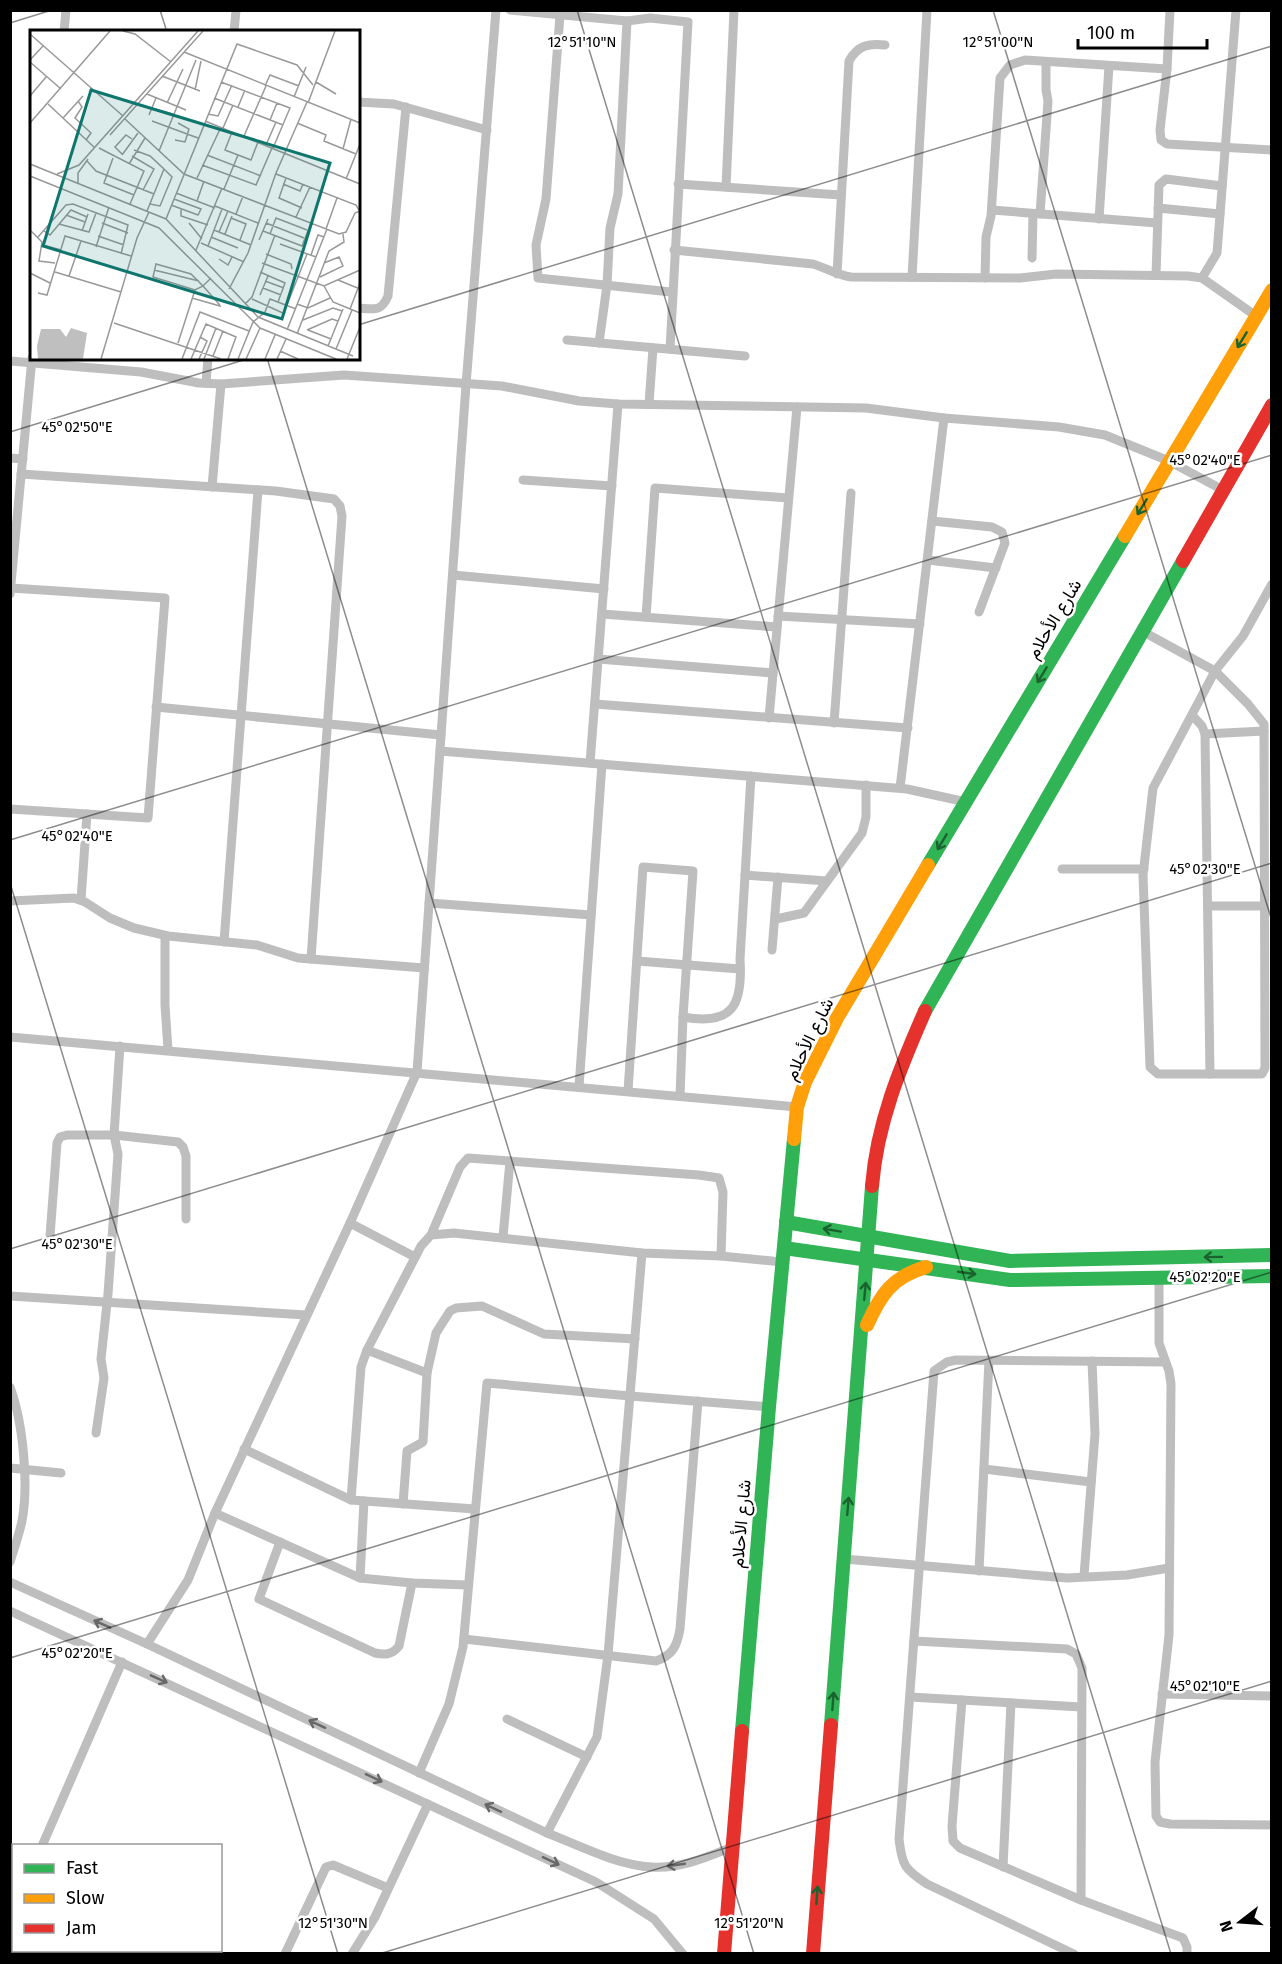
<svg xmlns="http://www.w3.org/2000/svg" width="1282" height="1964" font-family="'Fira Sans',Vazirmatn,sans-serif">
	<style>
		.lines { fill: none; stroke-linecap: round; stroke-linejoin: round }
		.street { stroke: #bebebe; stroke-width: 9 }
		.fast { stroke: #30b455; stroke-width: 14 }
		.slow { stroke: #ff9f0a; stroke-width: 14 }
		.jam { stroke: #e5322d; stroke-width: 14 }
		.oneway { stroke: #1a632f }
		.oneway2 { stroke: #686868 }
		.ticks { fill: none; stroke: #000; stroke-width: 1.5; stroke-opacity: 0.45 }
		.labels { text-anchor: middle; stroke-width: 5; stroke-linejoin: round; paint-order: stroke }
		.street-label { font-size: 18px; fill: #000; stroke: #fff }
		.inset-road { fill: none; stroke: #999; stroke-width: 1.5 }
		.view { fill: #0f766e; fill-opacity: 0.15; stroke: #0f766e; stroke-width: 3 }
		.inset-edge { fill: none; stroke: #000; stroke-width: 3 }
		.ticks-label { font-size: 15px; text-anchor: middle; fill: #000; stroke: #fff; stroke-width: 5; stroke-linejoin: round; paint-order: stroke }
	</style>
	<rect width="100%" height="100%" fill="#fff"/>
	<g class="lines">
		<g class="street">
			<polyline points="510,10 627,21 650,18 688,22 670,349"/>
			<polyline points="1170,10 1167,69 1160,130 1161,140 1167,144 1272,150"/>
			<polyline points="560,15 546,199 536,245 538,278 671,292"/>
			<polyline points="64,32 66,10"/>
			<polyline points="234,32 236,10"/>
			<polyline points="358,102 394,104 487,130"/>
			<polyline points="678,184 841,195"/>
			<polyline points="726,187 734,10"/>
			<polyline points="1158,208 1220,214"/>
			<polyline points="992,210 1157,223"/>
			<polyline points="1040,214 1048,101 1046,90 1046,62"/>
			<polyline points="1099,219 1109,66"/>
			<path d="M674,250l139,14c13,4 24,11 38,13l169,1 36,-4 132,2 14,2 54,38"/>
			<polyline points="1032,258 1033,214"/>
			<path d="M837,274l12,-213c9,-16 20,-18 36,-16"/>
			<polyline points="1156,275 1159,185 1166,179 1222,186"/>
			<polyline points="912,277 927,10"/>
			<polyline points="985,278 986,237 991,216 1000,78 1010,65 1025,60 1167,69"/>
			<polyline points="1202,278 1217,253 1236,10"/>
			<path d="M358,308c17,1 23,4 30,-12l18,-189"/>
			<polyline points="567,340 745,356"/>
			<polyline points="599,343 607,285 610,228 618,194 627,21"/>
			<polyline points="10,361 141,372 199,383 221,384 344,375 502,386 579,401 618,404 866,408 944,418 1059,427 1105,435 1169,461 1223,490"/>
			<polyline points="206,383 208,358"/>
			<polyline points="649,404 653,348"/>
			<polyline points="10,458 23,459"/>
			<polyline points="21,474 276,491 334,499 340,506 342,516 311,959"/>
			<polyline points="523,480 612,486"/>
			<polyline points="212,487 221,384"/>
			<polyline points="932,521 992,527 1002,532 1005,543 979,612"/>
			<polyline points="928,560 996,568"/>
			<polyline points="453,575 604,589"/>
			<polyline points="10,594 32,358"/>
			<polyline points="602,614 777,627"/>
			<polyline points="778,616 920,624"/>
			<polyline points="646,617 655,488 788,498"/>
			<polyline points="1142,631 1215,671 1248,704 1264,724 1265,1068 1262,1074 1158,1074 1150,1067 1143,875 1153,788 1215,671 1243,636 1272,584"/>
			<polyline points="598,659 773,673"/>
			<polyline points="595,704 908,728"/>
			<polyline points="156,707 441,735"/>
			<polyline points="1192,715 1202,726 1205,734 1210,1074"/>
			<polyline points="769,718 797,407"/>
			<polyline points="834,723 851,493"/>
			<polyline points="1205,734 1264,731"/>
			<polyline points="440,751 907,789 966,802"/>
			<polyline points="590,763 618,404"/>
			<polyline points="900,788 944,418"/>
			<polyline points="10,809 148,818 165,598 11,588"/>
			<polyline points="1062,869 1144,869"/>
			<polyline points="745,875 827,881"/>
			<polyline points="81,900 87,814"/>
			<polyline points="10,901 74,898 85,902 110,918 134,928 168,936 257,945 298,958 424,968"/>
			<polyline points="429,903 591,915"/>
			<polyline points="1208,906 1264,906"/>
			<polyline points="776,919 804,913 862,833 866,817 866,785"/>
			<polyline points="165,936 165,1005 168,1050"/>
			<polyline points="224,942 258,490"/>
			<polyline points="772,950 778,877"/>
			<polyline points="637,961 740,969"/>
			<path d="M683,1017c50,9 60,-12 57,-58l11,-183"/>
			<polyline points="10,1037 797,1107"/>
			<polyline points="579,1087 602,764"/>
			<polyline points="628,1091 643,867 693,871 683,1017 680,1096"/>
			<polyline points="350,1223 415,1257"/>
			<polyline points="431,1235 460,1167 468,1158 699,1175 719,1178 723,1192 721,1256"/>
			<polyline points="50,1236 57,1143 60,1137 67,1135 114,1135 178,1142 183,1147 186,1156 186,1219"/>
			<polyline points="503,1237 510,1161"/>
			<polyline points="1159,1277 1159,1343 1169,1371 1171,1384 1169,1635 1155,1762 1156,1816 1160,1822 1170,1824 1272,1825"/>
			<polyline points="10,1296 306,1315"/>
			<polyline points="367,1350 427,1373"/>
			<path d="M10,1387c13,35 19,97 12,134 -3,14 -8,28 -12,41"/>
			<polyline points="96,1433 104,1378 101,1359 108,1294 118,1154 114,1135 120,1046"/>
			<polyline points="244,1449 351,1500 475,1509"/>
			<polyline points="10,1468 61,1473"/>
			<polyline points="984,1469 1091,1482"/>
			<polyline points="351,1500 361,1367 367,1350 421,1246 431,1235 454,1233 642,1253 721,1256 782,1262"/>
			<polyline points="403,1504 407,1451 423,1442 427,1373 436,1333 450,1311 456,1308 482,1306 544,1334 635,1339"/>
			<polyline points="215,1513 360,1578 412,1583 467,1585"/>
			<path d="M280,1542l-21,57 116,54c10,2 17,2 24,-7l13,-63"/>
			<polyline points="844,1559 1067,1578 1127,1575 1169,1568"/>
			<polyline points="979,1571 989,1360"/>
			<polyline points="1084,1576 1095,1434 1092,1361"/>
			<polyline points="360,1578 364,1501"/>
			<path d="M10,1582l137,62 400,189c34,13 69,32 105,34 28,2 55,-10 80,-20"/>
			<polyline points="10,1611 596,1882 654,1919 683,1954"/>
			<path d="M464,1639l192,22c17,-6 21,-15 24,-32l18,-228"/>
			<polyline points="914,1641 1067,1649 1076,1654 1082,1668 1081,1900"/>
			<polyline points="147,1644 188,1580 215,1513 350,1223 417,1072 466,385 496,10"/>
			<polyline points="1162,1694 1272,1696"/>
			<polyline points="910,1697 1081,1707"/>
			<polyline points="962,1700 952,1826 953,1841 960,1848 1081,1900 1183,1938 1187,1947 1187,1954"/>
			<polyline points="507,1719 587,1757"/>
			<polyline points="419,1773 449,1704 463,1647 487,1383 630,1396 769,1407"/>
			<polyline points="547,1833 597,1737 608,1655 642,1253"/>
			<polyline points="42,1846 122,1662"/>
			<polyline points="1003,1867 1011,1703"/>
			<polyline points="10,1917 14,1910"/>
			<polyline points="285,1954 326,1867 333,1865 388,1888"/>
			<polyline points="352,1954 375,1917 428,1804"/>
			<path d="M1074,1954l-147,-70c-23,-15 -25,-19 -28,-45l35,-468 13,-9 9,-2 209,2"/>
		</g>
		<g class="fast">
			<polyline points="928,865 1125,536"/>
			<polyline points="925,1011 1183,561"/>
			<polyline points="786,1222 1010,1261 1272,1255"/>
			<polyline points="784,1248 1010,1280 1272,1276"/>
			<polyline points="831,1725 872,1186"/>
			<polyline points="742,1731 769,1407 794,1139"/>
		</g>
		<g class="slow">
			<polyline points="1125,536 1272,290"/>
			<polyline points="794,1139 797,1107 805,1082 837,1018 928,865"/>
			<path d="M867,1325c14,-31 25,-48 59,-58"/>
		</g>
		<g class="jam">
			<polyline points="1183,561 1272,405"/>
			<path d="M872,1186c5,-63 28,-118 53,-175"/>
			<polyline points="724,1954 742,1731"/>
			<polyline points="813,1954 831,1725"/>
		</g>
	</g>
	<defs><path id="oneway-shaft" d="M-6 0H5M1.5-3L5.5 0L1.5 3" fill="none" stroke-width="1.6" stroke-linecap="round" stroke-linejoin="round" transform="scale(1.5)"/></defs>
	<g class="oneway">
		<use href="#oneway-shaft" transform="translate(1242 340) rotate(121)"/>
		<use href="#oneway-shaft" transform="translate(1142 507) rotate(121)"/>
		<use href="#oneway-shaft" transform="translate(1042 675) rotate(121)"/>
		<use href="#oneway-shaft" transform="translate(942 842) rotate(121)"/>
		<use href="#oneway-shaft" transform="translate(832 1230) rotate(-170)"/>
		<use href="#oneway-shaft" transform="translate(1213 1257) rotate(179)"/>
		<use href="#oneway-shaft" transform="translate(967 1273) rotate(8)"/>
		<use href="#oneway-shaft" transform="translate(865 1291) rotate(-85)"/>
		<use href="#oneway-shaft" transform="translate(848 1506) rotate(-85)"/>
		<use href="#oneway-shaft" transform="translate(833 1701) rotate(-86)"/>
		<use href="#oneway-shaft" transform="translate(817 1895) rotate(-86)"/>
	</g>
	<g class="oneway2">
		<use href="#oneway-shaft" transform="translate(102 1624) rotate(-156)"/>
		<use href="#oneway-shaft" transform="translate(159 1679) rotate(24)"/>
		<use href="#oneway-shaft" transform="translate(317 1724) rotate(-155)"/>
		<use href="#oneway-shaft" transform="translate(374 1778) rotate(25)"/>
		<use href="#oneway-shaft" transform="translate(493 1808) rotate(-155)"/>
		<use href="#oneway-shaft" transform="translate(551 1861) rotate(25)"/>
		<use href="#oneway-shaft" transform="translate(676 1865) rotate(172)"/>
	</g>
	<path class="ticks" d="M160,10l7,22M577,10l594,1944M993,10l279,911M10,23l42,-13M358,325l914,-279M267,358l487,1596M10,432l240,-74M10,840l1262,-385M10,883l328,1071M10,1249l1262,-386M10,1658l1262,-386M379,1954l893,-273"/>
	<g class="labels">
		<g class="street-label">
			<text transform="translate(1054 619) rotate(-59)" y="6">شارع الأحلام</text>
			<text transform="translate(809 1039) rotate(-64)" y="6">شارع الأحلام</text>
			<text transform="translate(741 1524) rotate(-85)" y="6">شارع الأحلام</text>
		</g>
	</g>
	<g transform="translate(30 30)">
		<rect width="330" height="330" fill="#fff"/>
		<path d="M41,298l16,5 -4,26h-45l-1,-13 4,-17h19l6,8z" fill="#bfbfbf"/>
		<path class="inset-road" d="M93,1l12,3 36,28M0,4l93,82M154,22l176,71M0,30l13,-14M0,32l31,27M132,46l38,15M191,52l69,26 -17,40M286,52l20,12M235,56l5,-11 29,11M165,60l6,-29M117,64l39,16M0,66l16,-19M264,67l12,-30M184,68l69,27M48,71l4,6 -7,11 16,15 -5,7M137,73l16,-34M278,73l27,-72M18,74l47,44M108,75l35,9M208,77l7,-17M178,84l10,2 14,-31M119,85l7,-17M33,88l20,-22M95,89l59,55 155,60 7,-2 9,-19 5,-2M240,90l7,-17M122,91l46,17M175,91l155,63M0,93l80,-92M267,93l29,12 -2,6 32,13M193,98l10,-23M202,102l-7,18 26,10 7,-18M80,105l93,-104M214,106l22,-50M145,110l10,2 4,-13 -11,-6M236,115l10,-23M69,118l45,23 -14,33M313,119l8,-30M104,120l16,6 14,13 -17,42M129,121l37,-91M92,124l-7,-7 11,-12 6,4M92,125l16,-22M177,125l54,21M102,126l22,13 -11,21M83,128l-9,25 30,12M57,131l9,10 58,23M0,134l136,55 92,98 95,39M99,134l16,-26M172,135l54,20 16,-37M27,144l22,-9 119,-134M246,144l80,31 3,5M0,146l129,52 101,100 76,31M167,148l24,-51M256,148l-7,20 23,10M316,149l14,-35M48,153v-10l10,-14M253,154l17,7 3,-7M194,159l14,-34M146,163l39,15M167,171l7,-20M120,174l10,2 12,-29 -8,-8M141,175l27,10 3,-6 -27,-10M185,176l43,17M151,178v8l27,9M206,184l7,-18M36,185l19,7M266,187l14,-30M201,188l15,6 -6,16M136,189l71,-175 60,21 16,20M72,193l26,10M159,193l13,16M236,193l38,15M29,194l30,8 7,-19M296,199l11,-31M184,200l37,15M1,201l11,11 -3,19 16,2M14,201l6,4 21,-25 16,7M52,201l6,-17M233,201l39,15 9,-23M189,202l9,-21M195,204l7,-18M240,204l6,-16 31,12M68,206l26,9M8,207l28,-32 7,-1 55,21 -7,29M181,207l27,11M229,210l9,-21M171,213l43,19M250,214l36,13M13,215l18,5M178,216l14,-37M66,217l13,-40M166,220l26,-62M236,224l25,10 1,5M281,225l7,-20 6,2M189,229l9,6 4,-8M232,233l62,23 36,-16M124,240l45,11M25,242l66,20M230,242l25,11 -7,19M0,243l20,10M39,246l12,-35M290,247l23,-11 -4,-9 -15,6M308,250l22,9M235,251l19,7M294,256l9,16 27,11M233,258l18,7M199,259l19,-36 28,-80 31,-71M8,263l9,2 18,-59 66,20M230,265l8,-19M162,268l28,8 -1,-2 -16,-18 -12,-12 -35,-10 -3,13 42,13 8,-4 8,-8M222,269l33,15M215,274l7,-7 23,-62M267,274l11,4 22,-10M257,275l20,-51M320,279l10,-26M273,290l30,-12 9,3M84,293l107,36M257,300l40,-101M277,300l25,-11 6,2M278,300l23,9M267,304l32,-83 15,-9 -1,-8M148,313l17,-53M298,316l15,-37M306,319l16,-39M250,321l18,8M183,326l10,-25M71,329l36,-121 12,-26M152,329l18,-47 49,19M161,329l15,-35 30,13 -8,22M169,329l8,-18 -7,-4M174,329l12,-31M208,329l15,-37 12,-10 5,-13 26,10M216,329l14,-31M235,329l10,-24M247,329l9,-20M317,329l13,-32"/>
		<path class="view" d="M61,60l239,73 -48,156 -239,-73z"/>
		<rect width="330" height="330" class="inset-edge"/>
	</g>
	<g class="ticks-label">
		<text x="582" y="47">12°51'10"N</text>
		<text x="998" y="47">12°51'00"N</text>
		<text x="77" y="432">45°02'50"E</text>
		<text x="1205" y="465">45°02'40"E</text>
		<text x="77" y="841">45°02'40"E</text>
		<text x="1205" y="874">45°02'30"E</text>
		<text x="77" y="1249">45°02'30"E</text>
		<text x="1205" y="1282">45°02'20"E</text>
		<text x="77" y="1658">45°02'20"E</text>
		<text x="1205" y="1691">45°02'10"E</text>
		<text x="333" y="1928">12°51'30"N</text>
		<text x="749" y="1928">12°51'20"N</text>
	</g>
	<rect width="1282" height="1964" fill="none" stroke="#000000" stroke-width="24"/>
	<rect x="12" y="1844" width="210" height="108" fill="#ffffff" stroke="#999999" stroke-width="1.5"/>
	<rect x="24" y="1864" width="30" height="9" fill="#30b455" stroke="#999999" stroke-width="1.5"/>
	<text x="66" y="1874" font-size="18" fill="#000000">Fast</text>
	<rect x="24" y="1894" width="30" height="9" fill="#ff9f0a" stroke="#999999" stroke-width="1.5"/>
	<text x="66" y="1904" font-size="18" fill="#000000">Slow</text>
	<rect x="24" y="1924" width="30" height="9" fill="#e5322d" stroke="#999999" stroke-width="1.5"/>
	<text x="66" y="1934" font-size="18" fill="#000000">Jam</text>
	<g transform="translate(1240 1922) rotate(253)" stroke="#ffffff" stroke-width="4.5" paint-order="stroke">
	<path d="M0-4.5L10 22L0 15L-10 22Z" fill="#000000"/>
	<text y="-9" font-size="16" font-weight="bold" text-anchor="middle" fill="#000000">N</text>
	</g>
	<path d="M1078 39v9h129v-9" fill="none" stroke="#000000" stroke-width="3"/>
	<text x="1087" y="39" font-size="18" fill="#000000" stroke="#ffffff" stroke-width="4.5" paint-order="stroke">100 m</text>
</svg>
